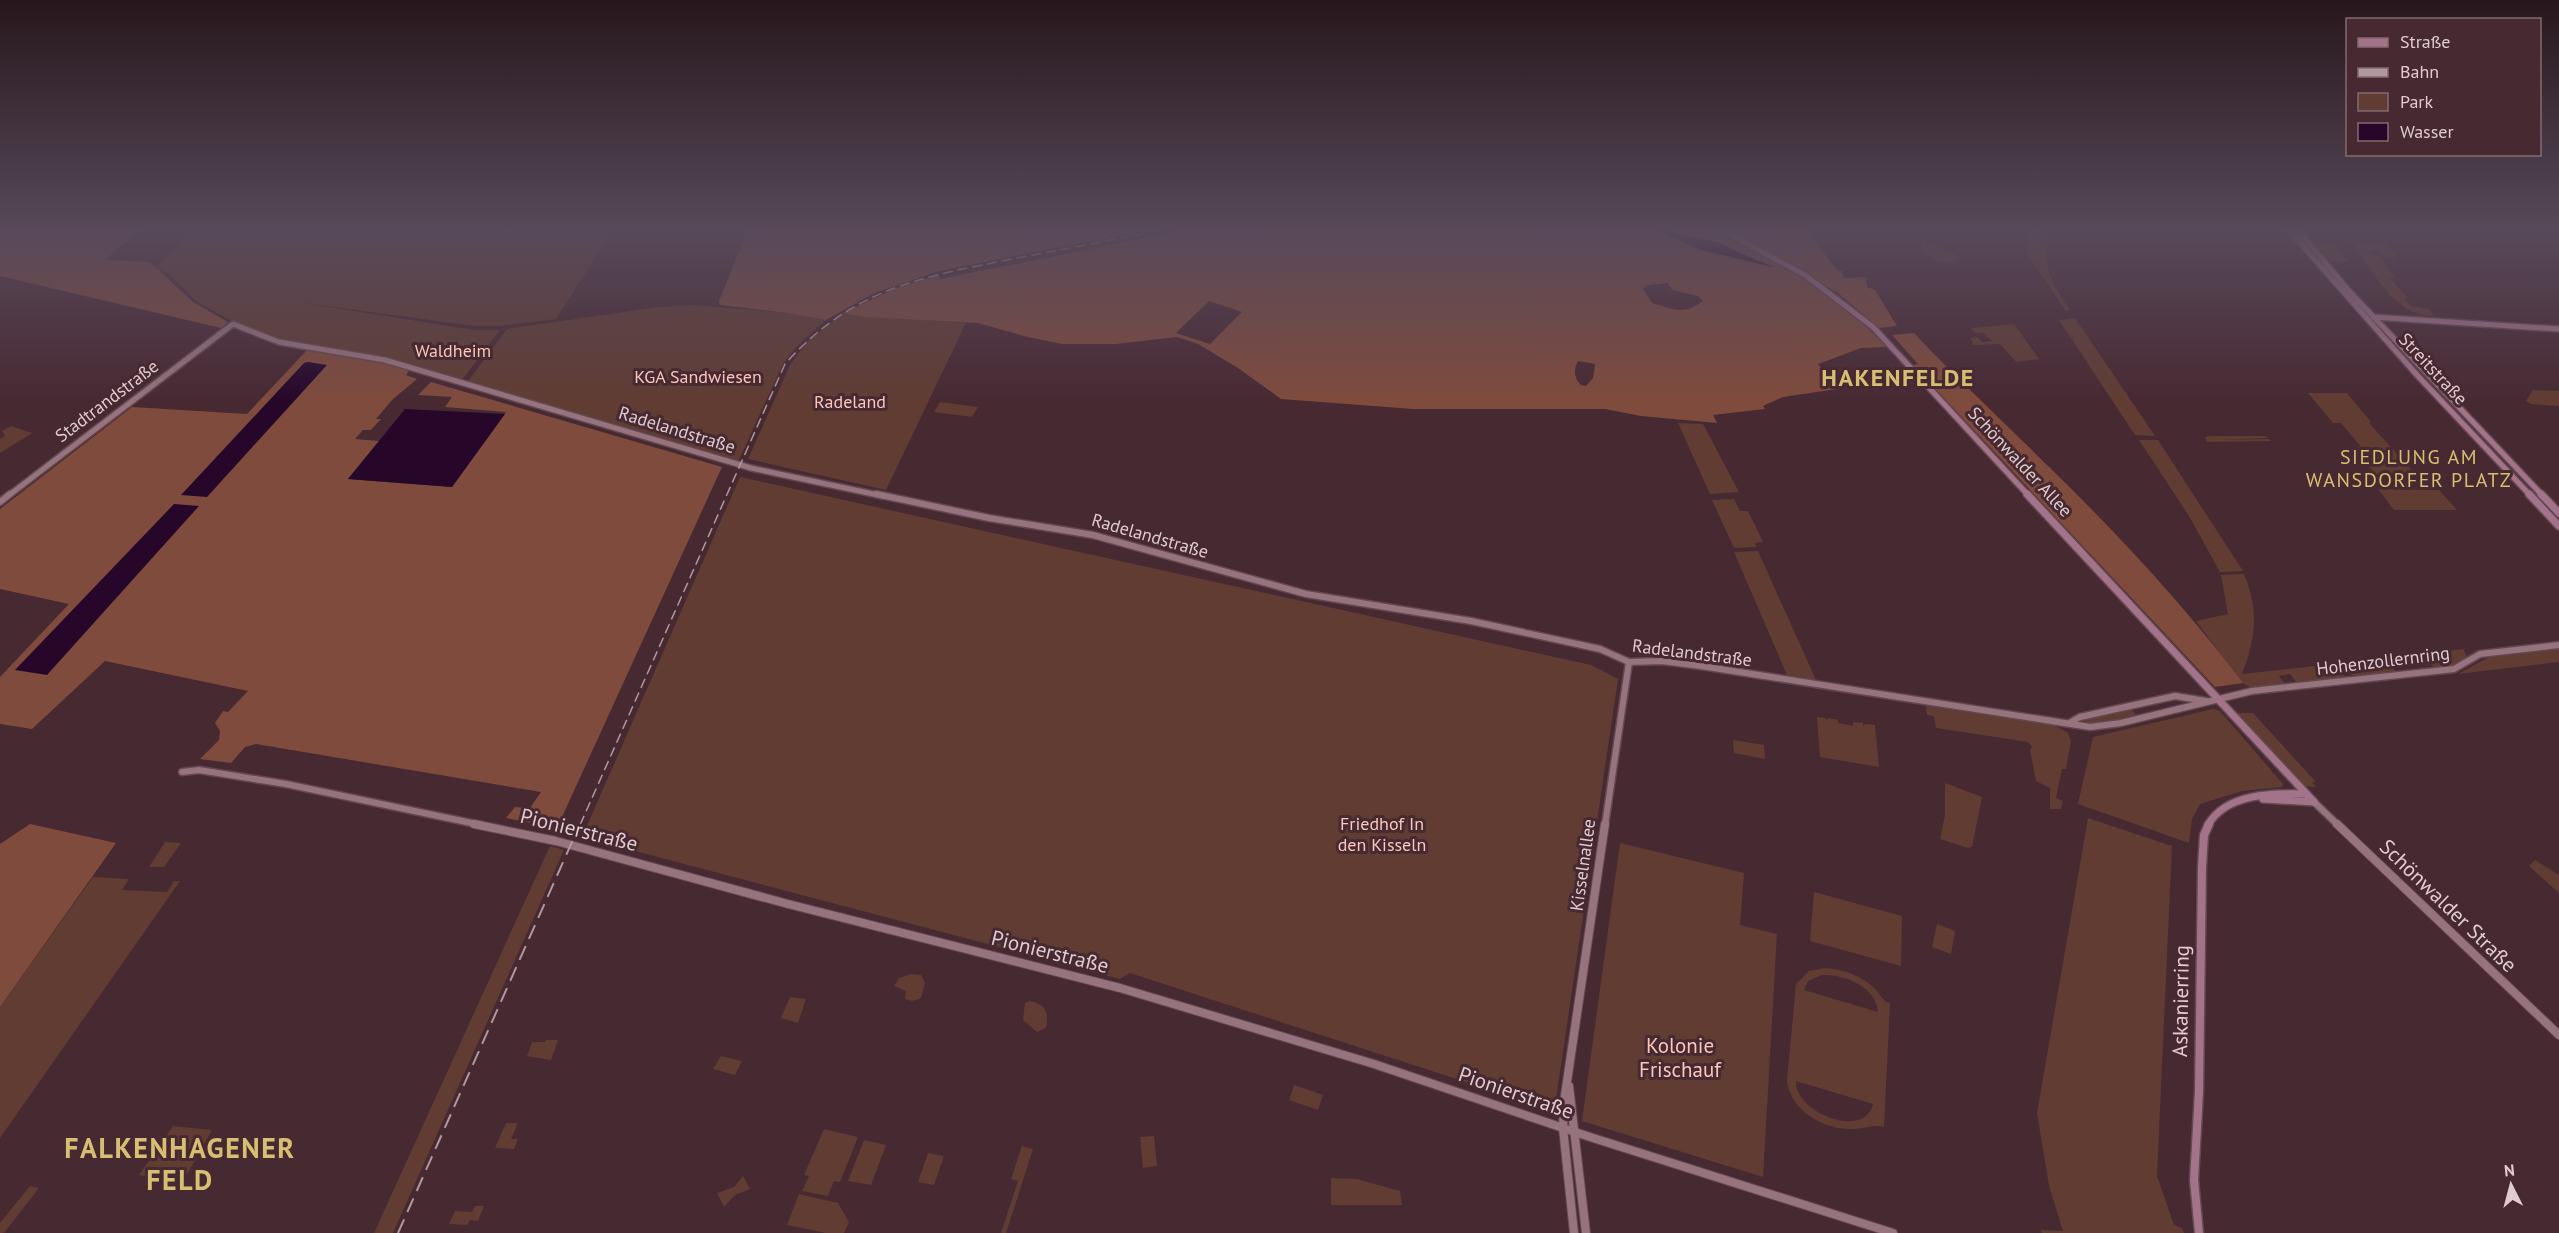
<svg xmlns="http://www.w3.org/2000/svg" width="2559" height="1233" font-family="'PT Sans',sans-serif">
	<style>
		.green { fill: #603c33; fill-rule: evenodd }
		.forest { fill: #7f4b3d; fill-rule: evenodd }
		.water { fill: #26072a }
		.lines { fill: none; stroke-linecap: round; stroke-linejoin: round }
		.tertiary-far2-casing { stroke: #624851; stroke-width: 8 }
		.tertiary-far1-casing { stroke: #624851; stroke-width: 9 }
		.tertiary-casing { stroke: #624851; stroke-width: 10 }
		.secondary-far2-casing { stroke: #624851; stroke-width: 8 }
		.secondary-far1-casing { stroke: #624851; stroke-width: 10 }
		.secondary-casing { stroke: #624851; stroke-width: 11 }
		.tertiary-far2 { stroke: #97737e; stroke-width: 5 }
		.tertiary-far1 { stroke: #97737e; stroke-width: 6 }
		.tertiary { stroke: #97737e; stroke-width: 8 }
		.secondary-far2 { stroke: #a37389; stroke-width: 5 }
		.secondary-far1 { stroke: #a37389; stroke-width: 7 }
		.secondary { stroke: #a37389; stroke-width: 8 }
		.rail-far1 { stroke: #af989e; stroke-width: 1.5; stroke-dasharray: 10 5; stroke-linecap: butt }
		.rail { stroke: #af989e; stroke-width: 2; stroke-dasharray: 15 8; stroke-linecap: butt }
		.labels { text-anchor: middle; stroke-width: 6; stroke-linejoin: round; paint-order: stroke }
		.park-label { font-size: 18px; fill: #fbc7b8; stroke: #472932 }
		.street-label { font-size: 18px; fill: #dfcbd0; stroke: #472932 }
		.neighbourhood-label { font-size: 20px; letter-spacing: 1.5px; fill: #d8be72; stroke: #472932 }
		.near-street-label { font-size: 21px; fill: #dfcbd0; stroke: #472932 }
		.near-park-label { font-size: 21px; fill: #fbc7b8; stroke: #472932 }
		.district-label { font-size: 24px; font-weight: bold; letter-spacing: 1.5px; fill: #d8be72; stroke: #472932 }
		.near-district-label { font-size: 28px; font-weight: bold; letter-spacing: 1.5px; fill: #d8be72; stroke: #472932 }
	</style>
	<rect width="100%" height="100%" fill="#472932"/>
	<g class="green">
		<polygon points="193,229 614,229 556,319 500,326 474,326 297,302 474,330 500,330 462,380 388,358 283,341 228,319 196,301 173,277 156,267"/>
		<path d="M2031,229h21c-15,30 1,57 18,81l-4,1 -40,-59z"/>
		<path d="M1920,239l41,18c-15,8 -24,6 -38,-5z"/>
		<polygon points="2316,244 2335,245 2350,262 2330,262"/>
		<path d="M2354,244l32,1 12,13h-13l-6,-8h-9l4,6h5l17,23 -7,-1 19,20h-4l6,8 19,3 5,7c-41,-1 -59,-42 -80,-72z"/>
		<polygon points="694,305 787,313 826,320 798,345 783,364 737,464 468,381 507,329 659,307"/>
		<polygon points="843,313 966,323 886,490 748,459 790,365 807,342"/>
		<polygon points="2075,318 2155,436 2135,435 2059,320"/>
		<polygon points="2014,324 2039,359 2016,362 2000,344 1972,345 1973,342 1970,338 1978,337 1982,342 1992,341 1983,333 1975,333 1971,328"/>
		<polygon points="2533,390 2559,391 2559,406 2531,404 2526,401"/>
		<polygon points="2308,393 2347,393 2371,422 2369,423 2416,475 2376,475 2353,448 2361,447 2341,423 2333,423"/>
		<polygon points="940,402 978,407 972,417 934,412"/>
		<polygon points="1678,423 1703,424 1739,492 1710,494"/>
		<polygon points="11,426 32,433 0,453 0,439 5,436 2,431"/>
		<polygon points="2209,436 2264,436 2269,438 2218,440 2269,439 2271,441 2207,442 2205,437"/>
		<polygon points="2139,440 2158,440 2243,571 2220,572 2189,516"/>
		<polygon points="740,477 1591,665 1618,679 1555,1106 1549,1109 1130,973 1120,979 582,837"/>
		<polygon points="2378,489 2439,490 2457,510 2394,510"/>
		<polygon points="1734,499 1740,511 1748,511 1763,542 1755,543 1756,547 1734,548 1712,500"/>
		<polygon points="1758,551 1816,680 1787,675 1734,552"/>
		<path d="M2244,574c15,35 12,65 -2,100l100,-11 1,5 -3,1 5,8 -48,6 -7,-9 -11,2 6,8 -33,4 -10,-5 -46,-62 32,-7 -7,-39z"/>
		<polygon points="2464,649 2467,658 2456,665 2435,668 2431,664 2393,668 2396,672 2354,676 2350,674 2353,672 2348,662"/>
		<polygon points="2559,649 2559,662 2458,674 2489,657"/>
		<polygon points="1926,706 2054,725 2068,733 2071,741 2066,769 2062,769 2056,798 2063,801 2061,809 2050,809 2050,788 2036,781 2030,750 2032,747 2028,742 1936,728 1934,716 1927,715"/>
		<polygon points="2131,709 2137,716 2089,725 2084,719"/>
		<polygon points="2213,709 2220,711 2283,784 2282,787 2242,791 2200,804 2192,819 2189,843 2078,804 2093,737"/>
		<polygon points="2235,713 2253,713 2316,782 2312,782 2316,787 2304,786 2295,780"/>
		<polygon points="1817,717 1826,718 1827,721 1828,718 1838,720 1838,723 1853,726 1853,722 1863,723 1863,727 1865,724 1875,725 1879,767 1820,757"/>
		<polygon points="1733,740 1764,745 1765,759 1734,753"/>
		<polygon points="1945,783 1982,797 1972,847 1968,848 1940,839 1945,815"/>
		<polygon points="2088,818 2172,846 2157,1176 2174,1225 2182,1228 2184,1233 2042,1233 2041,1230 2063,1231 2049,1186 2037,1113"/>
		<polygon points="165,842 181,843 164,867 149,867"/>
		<polygon points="1620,843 1744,873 1740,925 1777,934 1763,1177 1582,1121"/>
		<polygon points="550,846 564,850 393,1233 374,1233"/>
		<polygon points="2535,860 2559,875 2559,893 2529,866"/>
		<polygon points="93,877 129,879 122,890 167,892 174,881 180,881 0,1138 0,1007"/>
		<polygon points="1814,892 1902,916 1901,966 1810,941"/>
		<polygon points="1937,924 1955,931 1951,954 1932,947"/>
		<path d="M1825,968c19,1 38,8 51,22 5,5 6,11 14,13l-6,124c-12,-3 -18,2 -31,2 -28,1 -62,-17 -66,-48l9,-97 13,-13zM1822,975c22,-1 55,12 56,37l-74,-22 4,-9zM1796,1081l77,23c-8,36 -78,9 -77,-23z"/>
		<polygon points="911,974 921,975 925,983 921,998 912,1001 905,999 906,991 894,986 899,978"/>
		<polygon points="790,997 806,999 798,1023 781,1018"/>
		<path d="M1029,1001c17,3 20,11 17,27l-9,4 -14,-12 2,-17z"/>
		<polygon points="546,1040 558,1040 551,1060 527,1056 532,1042 545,1042"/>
		<polygon points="721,1056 742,1061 735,1075 713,1069"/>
		<polygon points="1294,1085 1323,1095 1318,1110 1289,1100"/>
		<polygon points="506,1123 518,1123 511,1139 518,1139 514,1149 495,1148"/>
		<polygon points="173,1126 212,1130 182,1183 139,1175"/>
		<polygon points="824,1129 858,1137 840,1182 834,1181 828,1196 802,1191 809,1176 804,1175"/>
		<polygon points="1154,1136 1157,1166 1143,1168 1140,1137"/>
		<polygon points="864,1140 886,1145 871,1185 848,1181"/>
		<polygon points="1022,1146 1033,1149 1006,1233 1001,1233 1018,1181 1011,1179"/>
		<polygon points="928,1153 944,1156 934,1185 918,1182"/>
		<polygon points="743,1176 750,1189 735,1195 724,1207 717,1193 734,1187"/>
		<polygon points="1331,1178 1357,1179 1400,1191 1402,1205 1331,1205"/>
		<polygon points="30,1186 39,1188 4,1233 0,1233 0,1223"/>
		<polygon points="799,1194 838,1203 849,1222 844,1233 826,1233 787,1225"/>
		<polygon points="475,1206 484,1206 478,1221 470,1220 467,1225 449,1224 455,1211 472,1212"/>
	</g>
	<g class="forest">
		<polygon points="0,229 141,229 105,260 150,262 193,302 228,322 221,328 0,276"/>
		<polygon points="748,229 1150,229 939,271 872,294 826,320 787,313 720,305 719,301"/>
		<path d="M1189,229h464l48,21 73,18 -54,-25 -57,-14h47l88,46 55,39 34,33 -26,1 -43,16 19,25 -54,8 -20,9 2,3 -52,6 4,8 -76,-7 -36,-7h-192l-132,-10 -43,-31 -40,-24 -21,-7 -61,7h-54l-34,-7 -50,-14 -113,-6 -22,-4 51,-24 45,-14 1,4zM1668,283l4,7 26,6 5,5c-21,15 -29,8 -51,2l-9,-14 5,-4zM1209,301l33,11 -32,32 -34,-11zM1578,361l17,3 -2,14 -7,8 -5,-1c-7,-7 -8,-15 -3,-24z"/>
		<polygon points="1725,229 1806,229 1838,271 1842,271 1844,278 1866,277 1867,287 1875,290 1897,326 1879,328 1838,293"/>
		<path d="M1914,333c43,46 89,88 133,132 70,68 137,140 196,218l-28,4 -302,-322 5,-1 -26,-29z"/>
		<polygon points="308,349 384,361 410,369 406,375 417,379 393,399 376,419 381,419 371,430 363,430 355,439 379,441 348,479 452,487 506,412 445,407 452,397 418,395 431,382 722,467 557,828 506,818 515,807 530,808 541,792 256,744 245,747 231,763 200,759 219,740 220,731 215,723 223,711 228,712 248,691 105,661 32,729 0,724 0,677 69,604 0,589 0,509 132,407 247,414"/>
		<polygon points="30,824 116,843 0,1007 0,844"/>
	</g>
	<g class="water">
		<polygon points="1653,229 1720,243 1748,257 1775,267 1701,250"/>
		<polygon points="308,362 327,365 207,497 181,495 304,363"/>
		<polygon points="405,409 505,414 452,487 348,479"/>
		<polygon points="174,504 199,506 47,675 15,670"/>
	</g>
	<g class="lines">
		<defs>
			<polyline id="tertiary-far2" points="8,496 233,324 279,342 385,360 751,468 883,496"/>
			<g id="tertiary-far1">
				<polyline points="876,494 989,518 1093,535 1306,594 1471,621 1600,649 1629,662 1662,661 1701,666 2090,727 2121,723 2252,691 2454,669 2480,654 2559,645"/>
				<polyline points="0,502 10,494"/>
				<polyline points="2071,722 2080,717 2175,696 2206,701"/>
				<polyline points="182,772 199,770 286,784 481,825"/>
				<polyline points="2314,802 2338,825"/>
				<polyline points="1605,825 1629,662"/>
			</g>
			<g id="tertiary">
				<polyline points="474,824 556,841 788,904 1120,988 1374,1064 1590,1137 1893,1233"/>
				<polyline points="2337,824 2559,1035"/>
				<polyline points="1569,1086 1586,1233"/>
				<polyline points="1574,1233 1563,1128 1564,1102 1605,824"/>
			</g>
			<g id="secondary-far2">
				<polyline points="1720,229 1805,275 1873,327 2029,496"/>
				<polyline points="2288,229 2417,375 2531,496"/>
				<polyline points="2297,229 2349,291 2543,496"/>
				<polyline points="2373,317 2559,329"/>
			</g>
			<g id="secondary-far1">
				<polyline points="2027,494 2314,802"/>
				<polyline points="2529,494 2559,526"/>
				<polyline points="2541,494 2559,513"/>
				<polyline points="2263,799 2314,802"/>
				<path d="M2208,825c18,-32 66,-32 98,-31"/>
			</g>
			<polyline id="secondary" points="2199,1233 2194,1180 2199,1092 2202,867 2204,835 2209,824"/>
		</defs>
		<use href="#tertiary-far2" class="tertiary-far2-casing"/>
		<use href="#tertiary-far1" class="tertiary-far1-casing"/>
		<use href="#tertiary" class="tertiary-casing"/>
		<use href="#secondary-far2" class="secondary-far2-casing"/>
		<use href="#secondary-far1" class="secondary-far1-casing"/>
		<use href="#secondary" class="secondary-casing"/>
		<use href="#tertiary-far2" class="tertiary-far2"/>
		<use href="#tertiary-far1" class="tertiary-far1"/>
		<use href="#tertiary" class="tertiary"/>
		<use href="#secondary-far2" class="secondary-far2"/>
		<use href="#secondary-far1" class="secondary-far1"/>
		<use href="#secondary" class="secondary"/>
		<path class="rail-far1" d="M580,825l205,-461c68,-76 136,-87 232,-106 49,-9 99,-19 148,-29"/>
		<polyline class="rail" points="398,1233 580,824"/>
	</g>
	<linearGradient id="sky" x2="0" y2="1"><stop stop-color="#27171c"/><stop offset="0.57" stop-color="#58495a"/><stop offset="1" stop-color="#58495a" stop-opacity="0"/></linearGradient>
	<rect width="2559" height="402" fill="url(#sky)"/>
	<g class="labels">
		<g class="park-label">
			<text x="453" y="357">Waldheim</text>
			<text x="698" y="383">KGA Sandwiesen</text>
			<text x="850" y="408">Radeland</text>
			<text x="1382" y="830">Friedhof In<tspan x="1382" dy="21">den Kisseln</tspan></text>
		</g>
		<g class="street-label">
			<text transform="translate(2433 369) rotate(47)" y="6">Streitstraße</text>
			<text transform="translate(107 401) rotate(-37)" y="6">Stadtrandstraße</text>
			<text transform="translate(677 430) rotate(17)" y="6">Radelandstraße</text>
			<text transform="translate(2020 462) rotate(47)" y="6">Schönwalder Allee</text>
			<text transform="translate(1150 536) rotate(16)" y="6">Radelandstraße</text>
			<text transform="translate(1692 653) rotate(7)" y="6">Radelandstraße</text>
			<text transform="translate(2383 661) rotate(-7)" y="6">Hohenzollernring</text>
			<text transform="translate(1583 865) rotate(-82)" y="6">Kisselnallee</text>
		</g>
		<g class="neighbourhood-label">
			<text x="2409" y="464">SIEDLUNG AM<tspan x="2409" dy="23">WANSDORFER PLATZ</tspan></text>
		</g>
		<g class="near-street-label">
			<text transform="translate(579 830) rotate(14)" y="7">Pionierstraße</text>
			<text transform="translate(2448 906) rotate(44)" y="7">Schönwalder Straße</text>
			<text transform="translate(1050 952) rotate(14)" y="7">Pionierstraße</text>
			<text transform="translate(2181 1001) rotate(-89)" y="7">Askanierring</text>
			<text transform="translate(1516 1093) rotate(19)" y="7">Pionierstraße</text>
		</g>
		<g class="near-park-label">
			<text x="1680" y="1053">Kolonie<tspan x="1680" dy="24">Frischauf</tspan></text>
		</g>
		<g class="district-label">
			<text x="1898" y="386">HAKENFELDE</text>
		</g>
		<g class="near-district-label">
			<text x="180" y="1158">FALKENHAGENER<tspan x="180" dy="32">FELD</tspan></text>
		</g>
	</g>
	<rect x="2346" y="18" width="195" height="138" fill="#472932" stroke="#846a71" stroke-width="1.5"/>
	<rect x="2358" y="38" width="30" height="9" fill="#a37389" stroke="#846a71" stroke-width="1.5"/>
	<text x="2400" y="48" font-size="18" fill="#dfcbd0">Straße</text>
	<rect x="2358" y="68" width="30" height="9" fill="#af989e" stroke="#846a71" stroke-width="1.5"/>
	<text x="2400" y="78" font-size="18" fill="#dfcbd0">Bahn</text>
	<rect x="2358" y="93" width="30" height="18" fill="#603c33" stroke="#846a71" stroke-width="1.5"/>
	<text x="2400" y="108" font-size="18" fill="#dfcbd0">Park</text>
	<rect x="2358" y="123" width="30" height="18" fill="#26072a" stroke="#846a71" stroke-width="1.5"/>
	<text x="2400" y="138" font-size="18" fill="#dfcbd0">Wasser</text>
	<g transform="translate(2511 1185) rotate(354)" stroke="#472932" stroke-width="4.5" paint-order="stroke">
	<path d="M0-4.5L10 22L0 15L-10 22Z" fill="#dfcbd0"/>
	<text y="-9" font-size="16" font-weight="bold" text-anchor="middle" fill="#dfcbd0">N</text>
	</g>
</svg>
